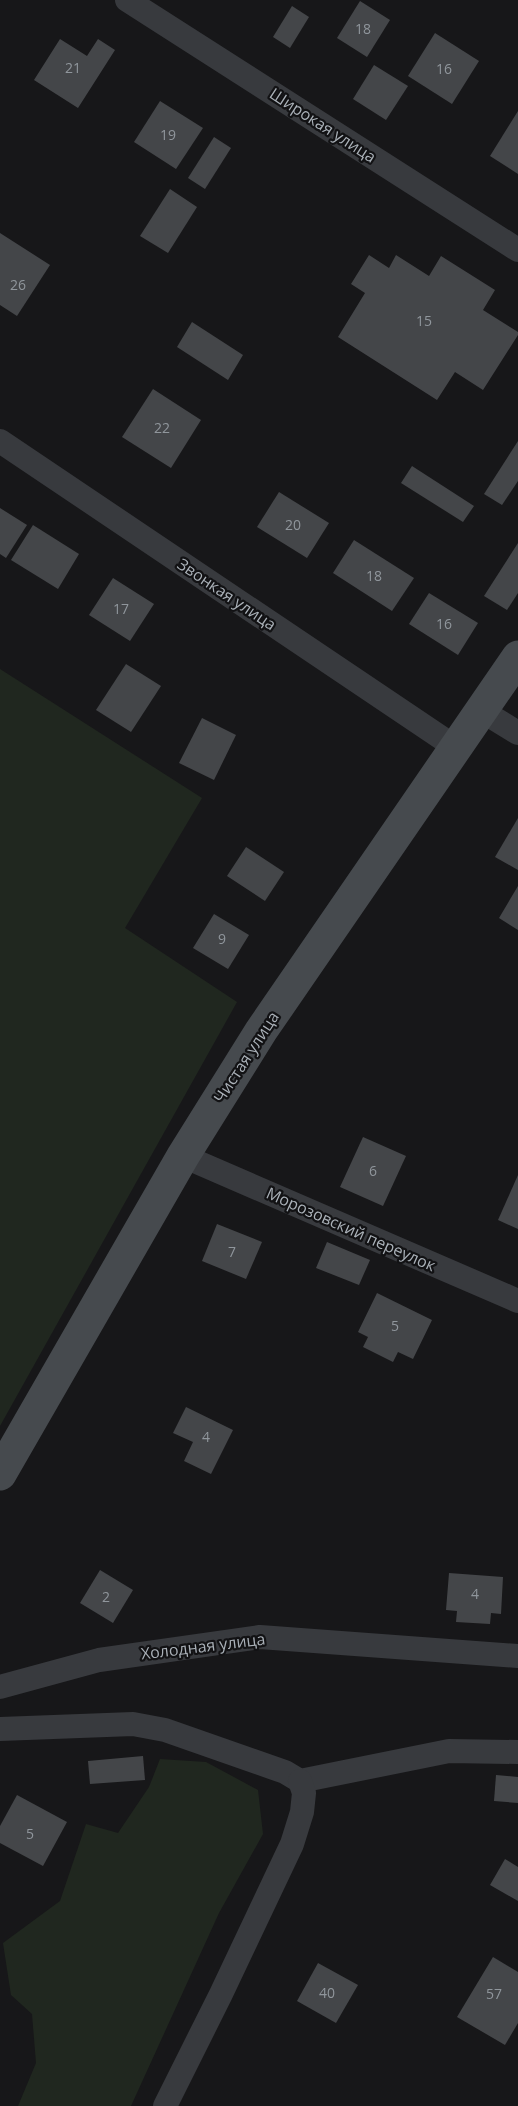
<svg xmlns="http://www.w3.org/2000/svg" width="518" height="2106" font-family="'Open Sans',sans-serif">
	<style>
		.green { fill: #20271f }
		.building { fill: #444649 }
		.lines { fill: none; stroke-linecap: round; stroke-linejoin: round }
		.street { stroke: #383a3e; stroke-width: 24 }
		.secondary { stroke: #464a4e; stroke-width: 33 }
		.labels { text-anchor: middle; stroke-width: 4.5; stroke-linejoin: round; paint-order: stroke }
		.number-label { font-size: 14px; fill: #90969c }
		.street-label { font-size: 16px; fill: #aab1b8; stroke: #121214 }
	</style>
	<rect width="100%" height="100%" fill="#171719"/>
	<g class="green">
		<polygon points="0,669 202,798 125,928 237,1002 0,1426"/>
		<polygon points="160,1759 206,1762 258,1790 263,1834 219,1913 131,2106 18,2106 36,2063 32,2014 11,1995 3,1943 60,1901 86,1824 118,1833 149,1787"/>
	</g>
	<g class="building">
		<polygon points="360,1 390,20 367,57 337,38"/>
		<polygon points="292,6 309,17 290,48 273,37"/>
		<polygon points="435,33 479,61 452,104 408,76"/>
		<polygon points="60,39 87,56 98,39 115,50 78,108 34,80"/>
		<polygon points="374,65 408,86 386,120 353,99"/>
		<polygon points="160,101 203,128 176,169 134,142"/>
		<polygon points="518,111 518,174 490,156"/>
		<polygon points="214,137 231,148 205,189 188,178"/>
		<polygon points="170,189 197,207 168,253 140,236"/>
		<polygon points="0,233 50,265 17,316 0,305"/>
		<polygon points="369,255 389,268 396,255 429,276 441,256 495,290 483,310 518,332 518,335 483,390 455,372 437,400 338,337 365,293 351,284"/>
		<polygon points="192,322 243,355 228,380 177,347"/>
		<polygon points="153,389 201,420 171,468 122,437"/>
		<polygon points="518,441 518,481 502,505 484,494"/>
		<polygon points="412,466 474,506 463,522 401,483"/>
		<polygon points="279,492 329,523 307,558 257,527"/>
		<polygon points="0,508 27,525 6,558 0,554"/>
		<polygon points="33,525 79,554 58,589 11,560"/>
		<polygon points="354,540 414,578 392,611 333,573"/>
		<polygon points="518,543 518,593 507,610 484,596"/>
		<polygon points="113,578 154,604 130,641 89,615"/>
		<polygon points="429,593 478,623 458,655 409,624"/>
		<polygon points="126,664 161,686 131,732 96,710"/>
		<polygon points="202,718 236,735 214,780 179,763"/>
		<polygon points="518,818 518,870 495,857"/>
		<polygon points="246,847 284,872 265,901 227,876"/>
		<polygon points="518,886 518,930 499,918"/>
		<polygon points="214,914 249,935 228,969 193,948"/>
		<polygon points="363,1137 406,1156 383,1206 340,1187"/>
		<polygon points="518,1175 518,1229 498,1220"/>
		<polygon points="217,1224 262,1242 246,1279 202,1261"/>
		<polygon points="327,1242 370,1260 359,1285 316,1268"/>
		<polygon points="377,1293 432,1320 413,1359 398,1352 393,1362 363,1347 368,1337 358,1332"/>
		<polygon points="186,1407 233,1430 211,1474 184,1461 193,1442 173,1433"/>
		<polygon points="100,1570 133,1590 113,1623 80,1603"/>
		<polygon points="449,1573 503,1577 501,1614 491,1613 490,1624 456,1622 457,1611 446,1610"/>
		<polygon points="143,1756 145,1780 90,1784 88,1761"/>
		<polygon points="496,1775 518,1777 518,1803 494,1801"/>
		<polygon points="17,1795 67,1822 43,1866 0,1843 0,1826"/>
		<polygon points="505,1859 518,1867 518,1901 490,1885"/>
		<polygon points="493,1957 518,1972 518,2023 505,2045 457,2017"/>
		<polygon points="318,1963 358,1985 336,2023 297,2001"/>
	</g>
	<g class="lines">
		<g class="street">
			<polyline points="127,0 518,250"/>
			<polyline points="0,441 455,747"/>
			<polyline points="482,711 518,733"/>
			<polyline points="183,1156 518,1301"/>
			<polyline points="0,1687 99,1660 260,1637 518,1656"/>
			<polyline points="0,1729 133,1724 165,1730 285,1772 300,1781 449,1751 518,1752"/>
			<polyline points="165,2106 221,1994 292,1844 302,1812 304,1793 300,1781"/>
		</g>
		<polyline class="secondary" points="0,1474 183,1156 261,1031 518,657"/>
	</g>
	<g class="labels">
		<g class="number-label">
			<text x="363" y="34">18</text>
			<text x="73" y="73">21</text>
			<text x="444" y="74">16</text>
			<text x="168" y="140">19</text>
			<text x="18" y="290">26</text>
			<text x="424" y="326">15</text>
			<text x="162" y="433">22</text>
			<text x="293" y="530">20</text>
			<text x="374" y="581">18</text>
			<text x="121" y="614">17</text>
			<text x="444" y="629">16</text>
			<text x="222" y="944">9</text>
			<text x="373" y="1176">6</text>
			<text x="232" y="1257">7</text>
			<text x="395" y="1331">5</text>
			<text x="206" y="1442">4</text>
			<text x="475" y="1599">4</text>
			<text x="106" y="1602">2</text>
			<text x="30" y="1839">5</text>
			<text x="327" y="1998">40</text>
			<text x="494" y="1999">57</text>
		</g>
		<g class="street-label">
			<text transform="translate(323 125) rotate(33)" y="6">Широкая улица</text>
			<text transform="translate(227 594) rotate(34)" y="6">Звонкая улица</text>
			<text transform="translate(246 1057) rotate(-57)" y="6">Чистая улица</text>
			<text transform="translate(351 1229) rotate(24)" y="6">Морозовский переулок</text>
			<text transform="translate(203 1646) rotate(-7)" y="6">Холодная улица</text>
		</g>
	</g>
</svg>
